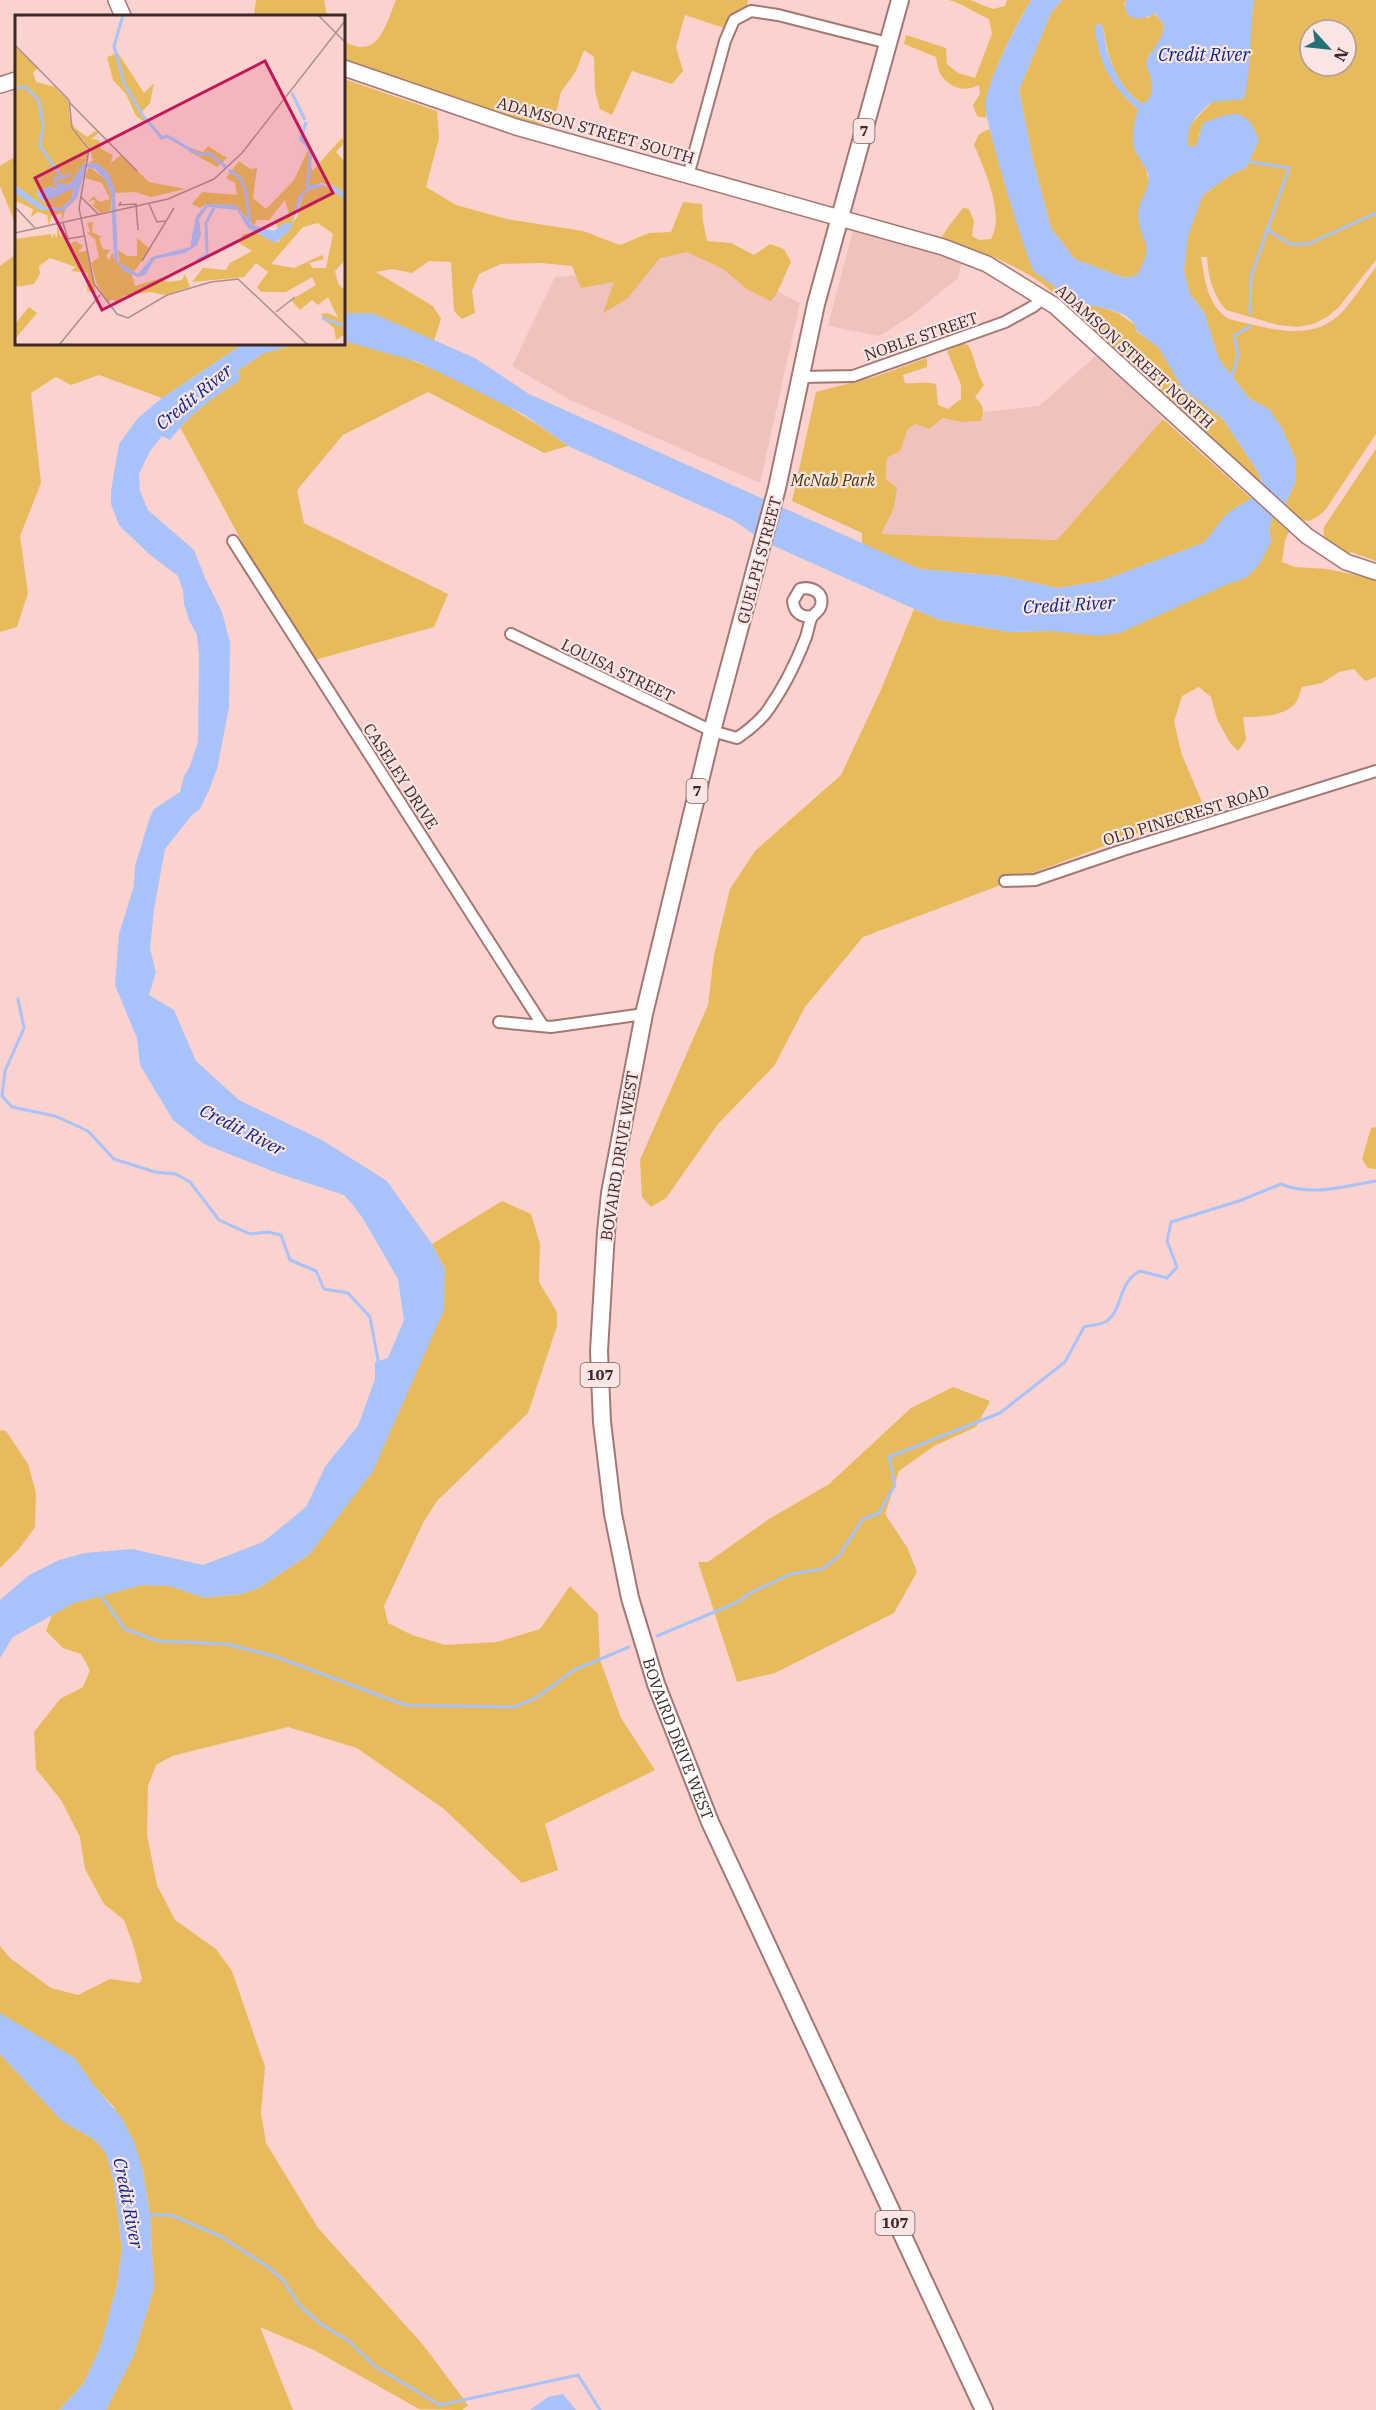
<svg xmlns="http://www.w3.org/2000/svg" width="1376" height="2410" font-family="'IBM Plex Serif',serif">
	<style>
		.built { fill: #f0c2be }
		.green { fill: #e7bb5c; fill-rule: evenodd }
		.water { fill: #a8c3fb }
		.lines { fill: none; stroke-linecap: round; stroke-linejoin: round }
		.stream { stroke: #a8c3fb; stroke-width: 3 }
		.street-casing { stroke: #a57772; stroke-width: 14 }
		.secondary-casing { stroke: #a57772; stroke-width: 18 }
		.primary-casing { stroke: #a57772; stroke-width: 20 }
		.street { stroke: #fff; stroke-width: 10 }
		.secondary { stroke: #fff; stroke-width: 15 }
		.primary { stroke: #fff; stroke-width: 16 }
		.labels { text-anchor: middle; stroke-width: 4.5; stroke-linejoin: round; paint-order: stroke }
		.shield { fill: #fae5e2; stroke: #75615f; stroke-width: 1.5 }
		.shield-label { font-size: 15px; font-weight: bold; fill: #3c2927 }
		.street-label { font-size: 16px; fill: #3c2927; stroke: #fae5e2 }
		.park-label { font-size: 16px; font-style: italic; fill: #463300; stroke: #fae5e2 }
		.water-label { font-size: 18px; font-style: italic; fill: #08248a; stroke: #fae5e2 }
		.inset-river { fill: none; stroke: #a8c3fb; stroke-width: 3 }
		.inset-road { fill: none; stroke: #af8e8b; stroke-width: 1.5 }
		.view { fill: #c2185b; fill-opacity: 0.15; stroke: #c2185b; stroke-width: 3 }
		.inset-edge { fill: none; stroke: #3c2927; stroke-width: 3 }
	</style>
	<rect width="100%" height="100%" fill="#fbd2cd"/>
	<g class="built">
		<polygon points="853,230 962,261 958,278 911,316 879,336 828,326"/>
		<polygon points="679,245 719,261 800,303 760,483 570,400 512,366 555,277 617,273"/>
		<polygon points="1098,354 1163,419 1057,540 880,534 894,508 886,479 887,458 900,451 908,429 915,424 943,418 961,422 981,421 984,412 1039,406"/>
	</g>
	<g class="green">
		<polygon points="256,0 324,0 327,16 251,16 254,15"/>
		<path d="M396,0h352l-1,8 -20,21 -42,-14 -9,32 7,24 -11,13 -40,-13 -20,44 -12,-6 -5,-18 -1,-34 -10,-7 -8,21 -15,21 -8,33 -22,-2 -187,-63v-19c34,21 42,-17 52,-41z"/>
		<path d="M949,0h21l23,9 12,-3 2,-6h24c-18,30 -47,83 -45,118l-9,-2 -4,-11 7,-11 -1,-9c-14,7 -28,4 -38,-10 -3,-4 -4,-13 -5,-18l-32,-13 2,-9 40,13 1,16 11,9 17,5 17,-44 -3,-15c-14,-6 -27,-16 -40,-19z"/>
		<path d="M1062,0h64l-2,6 24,12 6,-5 10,12c-1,9 -2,16 -8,23 -2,2 -6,4 -7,7 -7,15 17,32 -6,49 -18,-10 -32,-37 -36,-56 -2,-9 -2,-16 -6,-24l-5,1c0,34 16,63 42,84l-2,43 10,16 3,17 -11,27 9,30 -1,17 -9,16 -12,3 -50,-19 -24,-31 -18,-68 -14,-70 32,-77z"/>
		<path d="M1254,0h122v260l-38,48 -11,9 -14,7 -15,3 -20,-2 -52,-15c-13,-14 -18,-34 -19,-53h-6c4,22 6,49 28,62 37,8 83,26 114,-8 12,-13 22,-30 33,-44v167l-50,75c-19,19 -24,13 -41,-3l11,-26v-20l-14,-32 -13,-19 -20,-11 -30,-39 -15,-47 -14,-18 -6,-23 3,-35 16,-41 29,-21 14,-6 13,-28 -60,-7v7l-3,6 -7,1 -2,-10 2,-11 23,-24 38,-74zM1310,30h36v36h-36z"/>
		<path d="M344,79l93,32 2,27 -13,49 30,18 51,14 76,12 37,14 29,-12 22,-1 12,-30 19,2 1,18 4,19 24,2 23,12 16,-11 14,5 7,13c-6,11 -12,31 -20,39l-23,-11 -25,-21 -36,-17 -27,6 -33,41 -24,14 11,-31 -33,6 -9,-22 -31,-3 -40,1 -22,10 -7,17 3,22 -13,6 -8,-8 -3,-49 -22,-1 -17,12 -20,-4 -16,3 57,34 8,13 -7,22 -62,-28h-28z"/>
		<path d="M989,129l7,19 9,37 28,84 44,33 22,4 19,7 17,12 2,7 22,15 23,41 41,31 36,55 4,12 -220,-202c-34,-23 -64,-34 -102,-45 4,-9 15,-22 22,-31l6,1 5,12 -2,15 7,4 12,-1c14,-24 -6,-69 -17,-94l5,-11z"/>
		<polygon points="16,156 16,225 0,186 0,166"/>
		<polygon points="16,254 16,344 243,344 162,398 99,375 71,385 56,377 31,393 41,483 20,536 28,593 17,627 0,632 0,266"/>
		<path d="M344,341c80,16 158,57 224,105l-24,7 -116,-61 -85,43 -46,55 7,33 144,71 -14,33 -127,35 -127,-235 30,-28 30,-19 -5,-7 29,-20 20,-5 6,-4h54z"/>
		<path d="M961,343l7,2c8,13 7,27 16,40l-9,12c8,8 10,13 6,24l-20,1 -18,-4 -14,11 -13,-5 -8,5 -8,22 -13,7 -1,21 11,9 -3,20 -13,26 176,6 106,-121 89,80 -26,16 -14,20 -9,8 -102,38 -43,7 -55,-12 -83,-7 -58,-25v-11l-70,-32 24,-109 61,-16 50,-18v9l-24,8 2,8c11,1 20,-2 31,1l2,21 10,4 13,-10v-14l-14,-34z"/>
		<path d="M1376,449v112l-25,-9 -3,3c-10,-7 -28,-13 -24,-28z"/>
		<path d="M1273,517l16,15 -4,8 -3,22 13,5 32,2 49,10v98l-11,4 -11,-12 -15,3 -17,11 -20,4c-2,5 -4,14 -8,18 -14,12 -34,12 -51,12l3,23 -8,11 -8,-8 -13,-24 -6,-22 -12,-10 -17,9 -8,26 8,33 25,59 -76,22 -268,101 -58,70 -31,59 -56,58 -52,74 -15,9 -9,-10 -2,-37 68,-155 6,-50 16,-66 25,-38 86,-76 39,-83 34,-83 25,11 71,12 41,-1 195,-53 25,-36 -2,-14z"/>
		<polygon points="1376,1127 1376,1169 1368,1168 1362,1159 1371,1128"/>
		<polygon points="502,1201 531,1214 540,1244 539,1282 557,1312 557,1326 528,1413 437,1501 423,1523 384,1606 388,1623 412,1635 445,1645 497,1642 540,1629 570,1586 598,1614 600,1660 621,1718 655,1770 545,1824 558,1870 522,1883 444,1809 357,1748 288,1727 172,1756 156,1765 148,1786 147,1835 157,1885 175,1920 216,1949 232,1971 265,2067 261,2113 266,2143 318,2228 424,2346 468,2405 462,2410 419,2409 314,2350 260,2327 293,2410 106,2410 134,2355 154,2288 150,2215 143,2171 114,2107 95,2087 0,2013 0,1946 10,1958 51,1988 78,1995 110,1979 139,1983 142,1979 134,1947 124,1920 104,1904 85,1869 80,1837 61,1800 36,1769 34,1732 60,1699 83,1687 90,1670 81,1654 63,1648 46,1631 52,1615 74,1603 143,1585 170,1586 205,1598 242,1594 259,1588 310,1554 445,1269 432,1244"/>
		<polygon points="953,1387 990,1401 976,1427 934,1446 899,1471 885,1514 907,1547 917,1572 894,1613 775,1673 737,1682 698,1562 708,1562 769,1519 829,1484 911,1408"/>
		<polygon points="0,1430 6,1431 28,1464 36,1493 35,1527 19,1549 0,1568"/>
		<polygon points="0,2054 62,2121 95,2140 106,2153 114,2183 122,2249 117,2285 100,2348 83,2384 59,2410 0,2410"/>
	</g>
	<g class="water">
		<path d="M1031,0h31l-11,13 -32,77 14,70 18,68 24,31 50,19 12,-3c20,-35 2,-32 1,-61 0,-14 13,-24 10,-40 -2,-8 -8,-13 -11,-20 -8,-14 -3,-30 1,-45 -27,-22 -41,-49 -43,-84l6,-1c3,8 4,15 5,23 5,20 19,47 37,57 15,-11 8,-25 3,-40 4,-16 16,-20 18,-39l-9,-12c-14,9 -34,8 -29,-13h128c-5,33 -2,67 -10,99l-32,3c-15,13 -28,24 -23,45l7,-1 7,-23c30,-12 44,-17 56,17l-13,28 -14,6 -29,21 -15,41 -4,35 6,23 14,18 15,47 30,39 20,11 13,19 14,32v20l-11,26 -12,11 -4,11 2,14 -12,23 -13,13 -18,6 -108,49 -22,3 -47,-5 -41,1 -71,-12 -174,-78 -32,-22 -165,-74 -43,-31 -72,-36 -35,-17 -74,-21v-28h28l103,45 54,36 391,175 83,7 55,12 43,-7 102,-38c9,-8 14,-19 22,-27 12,-13 30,-14 38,-30l-4,-12 -36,-55 -41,-31 -23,-40 -22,-17c-5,-23 -40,-22 -58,-29 -7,-2 -39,-26 -45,-31 -7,-8 -50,-154 -49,-166 3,-27 32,-81 46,-105z"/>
		<path d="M243,344h47l-6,4 -20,5 -28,19 4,2v6c-27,17 -51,35 -70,60l-8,-4 -12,15 -11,23 1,17 8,19 46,40 11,28 17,34 8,30 -1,66 -12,61 -8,21 -9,19 -9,7 -26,33 -11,60 -4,40 6,23 -7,23 25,15 22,51 43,39 83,40 65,41 45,63 13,25 -1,41 -71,161 -63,83 -51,34 -17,6 -37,4 -35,-12 -27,-1 -69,18 -61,34 -13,21v-58l29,-25 30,-15 26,-7 47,-4 71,16 60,-23 43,-35 20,-42 32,-39 17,-47v-17l13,-4 16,-38 -6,-41 -36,-62 -10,-13 -8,-9 -67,-22 -73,-29 -31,-24 -33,-55 -3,-27 -22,-53 4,-51 15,-48 1,-20 14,-46 5,-11 26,-17 4,-16 6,-10 8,-24 1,-87 -2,-20 -8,-15 -5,-16 -1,-14 -5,-14 -29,-22 -30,-29 -8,-21v-13l8,-47 19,-26 24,-20z"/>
		<polygon points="0,2013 75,2058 95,2087 122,2118 135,2144 143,2171 150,2215 154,2288 134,2355 106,2410 59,2410 83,2384 100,2348 117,2285 122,2249 114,2183 106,2153 95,2140 62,2121 0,2054"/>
		<polygon points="563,2394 576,2410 530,2410 548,2397"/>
	</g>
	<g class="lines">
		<g class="stream">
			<polyline points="1250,162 1289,168 1251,276 1250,313"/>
			<polyline points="1266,229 1290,244 1308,244 1376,213"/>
			<polyline points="1232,376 1238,355 1234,336 1250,326"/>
			<polyline points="18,999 24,1028 5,1071 2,1096 12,1107 55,1116 88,1131 114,1159 155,1172 176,1174 190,1182 219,1220 250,1234 268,1232 281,1235 290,1260 316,1271 324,1289 348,1293 370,1317 379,1365"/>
			<polyline points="101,1596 125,1629 158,1641 226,1644 274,1656 405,1705 514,1707 536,1698 574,1670 629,1647"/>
			<path d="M657,1636l79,-33 16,-11 39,-18 31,-5 16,-12 25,-38 16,-6 16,-28 -6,-28 111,-44 65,-51 19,-35c6,-2 17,-2 23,-6 17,-13 10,-38 33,-50l27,7 10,-11 -10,-26 4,-19 68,-21 42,-17c30,13 64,2 95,-3"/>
			<polyline points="150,2215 171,2215 220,2236 267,2266 283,2280 300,2306 322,2325 349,2341 376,2367 440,2405 578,2375 600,2410"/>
		</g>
		<defs>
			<g id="street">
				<polyline points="688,176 725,41 734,20 751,11 778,15 888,43"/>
				<polyline points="801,377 853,376 1005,322 1034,306 1043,298"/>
				<polyline points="233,541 543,1026"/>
				<path d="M511,634l201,97 25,7c11,-7 19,-14 28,-24 17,-23 31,-51 41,-77 2,-6 3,-13 5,-18 2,-6 9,-7 10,-14 3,-13 -10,-19 -21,-16l-7,12c1,11 8,17 19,15"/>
				<polyline points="1005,881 1035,880 1123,850 1376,771"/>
				<polyline points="499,1022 551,1027 644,1014"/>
			</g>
			<g id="secondary">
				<polyline points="116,0 123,16"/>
				<polyline points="344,68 516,127 943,247 987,264 1055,306 1307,536 1346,562 1376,572"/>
				<polyline points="0,85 16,80"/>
			</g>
			<g id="primary">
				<path id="s1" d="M900,0l-84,304 -39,184 -65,243 -68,283 -34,179 -4,39 -7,119 3,71 11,92 17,84 26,86 54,138 274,588"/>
			</g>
		</defs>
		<use href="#street" class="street-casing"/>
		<use href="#secondary" class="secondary-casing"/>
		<use href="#primary" class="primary-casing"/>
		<use href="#street" class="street"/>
		<use href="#secondary" class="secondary"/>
		<use href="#primary" class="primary"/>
	</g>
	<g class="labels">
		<g class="shield">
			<rect x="853.5" y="119" width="21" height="24" rx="4.5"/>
			<rect x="686.5" y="779" width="21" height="24" rx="4.5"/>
			<rect x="580.5" y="1363" width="39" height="24" rx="4.5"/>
			<rect x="875.5" y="2211" width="39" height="24" rx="4.5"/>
		</g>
		<g class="shield-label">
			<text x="864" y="136">7</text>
			<text x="697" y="796">7</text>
			<text x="600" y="1380">107</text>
			<text x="895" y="2228">107</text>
		</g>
		<g class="street-label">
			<text transform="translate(596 130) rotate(16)" y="6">ADAMSON STREET SOUTH</text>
			<text transform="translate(921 336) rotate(-19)" y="6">NOBLE STREET</text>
			<text transform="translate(1135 356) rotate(42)" y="6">ADAMSON STREET NORTH</text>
			<text transform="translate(759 560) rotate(-75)" y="6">GUELPH STREET</text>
			<text transform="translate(618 670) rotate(26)" y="6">LOUISA STREET</text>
			<text transform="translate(401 776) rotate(57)" y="6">CASELEY DRIVE</text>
			<text transform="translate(1186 815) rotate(-17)" y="6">OLD PINECREST ROAD</text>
			<text transform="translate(619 1156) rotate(-81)" y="6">BOVAIRD DRIVE WEST</text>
			<text dy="6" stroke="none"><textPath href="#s1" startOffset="1785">BOVAIRD DRIVE WEST</textPath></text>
		</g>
		<g class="park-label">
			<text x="833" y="486">McNab Park</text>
		</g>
		<g class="water-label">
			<text x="1204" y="61">Credit River</text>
			<text transform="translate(194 397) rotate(-39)" y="6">Credit River</text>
			<text transform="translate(1069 605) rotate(-3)" y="6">Credit River</text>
			<text transform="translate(242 1130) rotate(27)" y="6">Credit River</text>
			<text transform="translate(128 2203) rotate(79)" y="6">Credit River</text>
		</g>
	</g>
	<g transform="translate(15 15)">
		<rect width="330" height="330" fill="#fbd2cd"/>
		<path d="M0,31l23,21 -5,6 3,9 19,5 13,13 2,20 17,27 1,11 -10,-1 9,2 -15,23 -10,4 -5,-3v7l-7,-4 -14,8 10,9 1,-5 26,-10 -1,10 -11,10 -16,-1 -30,-22zM103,38l26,40 10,-10 -4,20 -8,9 4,11 -10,-7 -10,-22 -13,-14 -6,-23zM59,112l13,10 10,-7 2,3 -8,6 8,1 2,9 12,6 -2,8 10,-8 28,27 37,7 -35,8 -16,-5 -20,1 -7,-21 -12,-9h-7l4,-3 -3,-11zM327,123l2,5 -8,9 9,10v32l-10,-8 -14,-3 -22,12 -7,28 -14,7 -2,-8 13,-8 -4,-14 -16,20h-12l-3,6 -19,-21 -29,-1 -6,4 -8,-4 10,-12 35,3 -2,-12 -9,-5 13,-17 11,8 7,-1 -4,30 13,11 28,-29 15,-32 3,23zM193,131l19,12 -10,9 -29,-16v-4l15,5zM74,151l17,14 5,14v16l-11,3 -9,-9 3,1 1,-5 -7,1 6,-5 5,6 11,-3 -8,-16 -17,-5zM313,171l17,14v60l-10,11 3,13 7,6v44l-9,6 -2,-12 -11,-9 -2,-5 7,-1 10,5 -10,-21 -10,8 -6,-5 -12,10 -9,-10 25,-15 -4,-8 -26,15h-25l-4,-5 11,-15 -12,-9 -12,14 -52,5 11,-14 23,2 4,-7 22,-12 -13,-8 4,-9 12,-2 23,10 19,-25 6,-22 8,-6zM303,208l15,11 -7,34h-13l-4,-5 15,-4 -2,-4 -28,13 -23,-4 32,-37zM0,178l26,17h24l-3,12v-9l-7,2v5l-3,-6 -3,11 -2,-10 -9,-3 -7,5 2,-8 -15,-7 -3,4zM78,207l-1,10 10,5 -3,1 4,11 7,1 -4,6 3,4 4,-8 1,7 18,16 3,11 26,-8 7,4 14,-2 3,-6 5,13 -26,8 -13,-3 -27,4 -6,7 -6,-4 -4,4 -11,-18 -6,-22 8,-6 -4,-18 -8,-6 3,-2 -3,-8zM42,211l4,11 3,-3 6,10 5,-3 8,5 -5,6 9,-1 9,42 -9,-2 1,-18 -17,-2 5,-4 -26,-9 -11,8 1,8 -6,10 -19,3v-48l36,-5 1,5 2,-6 3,5zM102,219l1,16 9,6h10v-18l13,11 -16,23 -15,-8zM14,292l8,6 -22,26v-15z" fill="#e7bb5c" fill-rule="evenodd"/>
		<path d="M81,148l12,9 7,18 3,72 20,12 14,-17 38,-10 6,-31 10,-12 29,1 17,20 22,6 10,-8h8l7,-28 14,-11 22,2 10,8v6l-17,-14 -17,3 -8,6 -13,35 -15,13 -27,-15 -11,-18 -29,-3 -9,12 2,16 -4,10 -12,8 -30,6 -10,16 -7,2 -14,-6 -10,-12 -3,-65 -5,-14 -11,-11 -9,-2 -9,31 -13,13 -23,-1 -26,-17v-8l30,22 16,1 11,-10 1,-10 -16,8 -2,4 -4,4 5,-8 -14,6 -6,-10 15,-6 2,3 4,1 -3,-7 16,1 13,-20z" fill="#a8c3fb"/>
		<path class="inset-river" d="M108,0l-9,31 10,37 19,33 19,22 5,-2 31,18h12l16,13M0,73l11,-1 13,14 4,25 -3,20 22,32M277,78l13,27M291,107l-5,17 10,12 -4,37M214,155l11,8 5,10 5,35M41,168l-1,-4 16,-4M182,245l10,-5 -1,-32 8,-15M307,303l23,8"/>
		<path class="inset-road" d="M303,0l27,27M0,30l54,55 3,28 17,21 -10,59 15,76 23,30 11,4 39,-23 44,-13 27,-3 70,66M54,87l68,69M65,181l19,19M106,187l-2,3 17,-1 2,26M134,189l8,18 8,-1M1,193l19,20M48,208l5,16 16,-3M0,218l153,-34 46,-20 28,-26 103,-132M127,246l32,-53M261,297l19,-15M44,330l41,-50"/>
		<path class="view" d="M250,46l68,132 -231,117 -67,-132z"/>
		<rect width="330" height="330" class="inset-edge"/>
	</g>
	<g transform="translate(1328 48) rotate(117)"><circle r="28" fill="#fae5e2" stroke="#ae9a97" stroke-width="1.5"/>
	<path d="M0-4.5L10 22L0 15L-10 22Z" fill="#256f77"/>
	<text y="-9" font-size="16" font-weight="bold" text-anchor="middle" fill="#3c2927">N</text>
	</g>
</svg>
